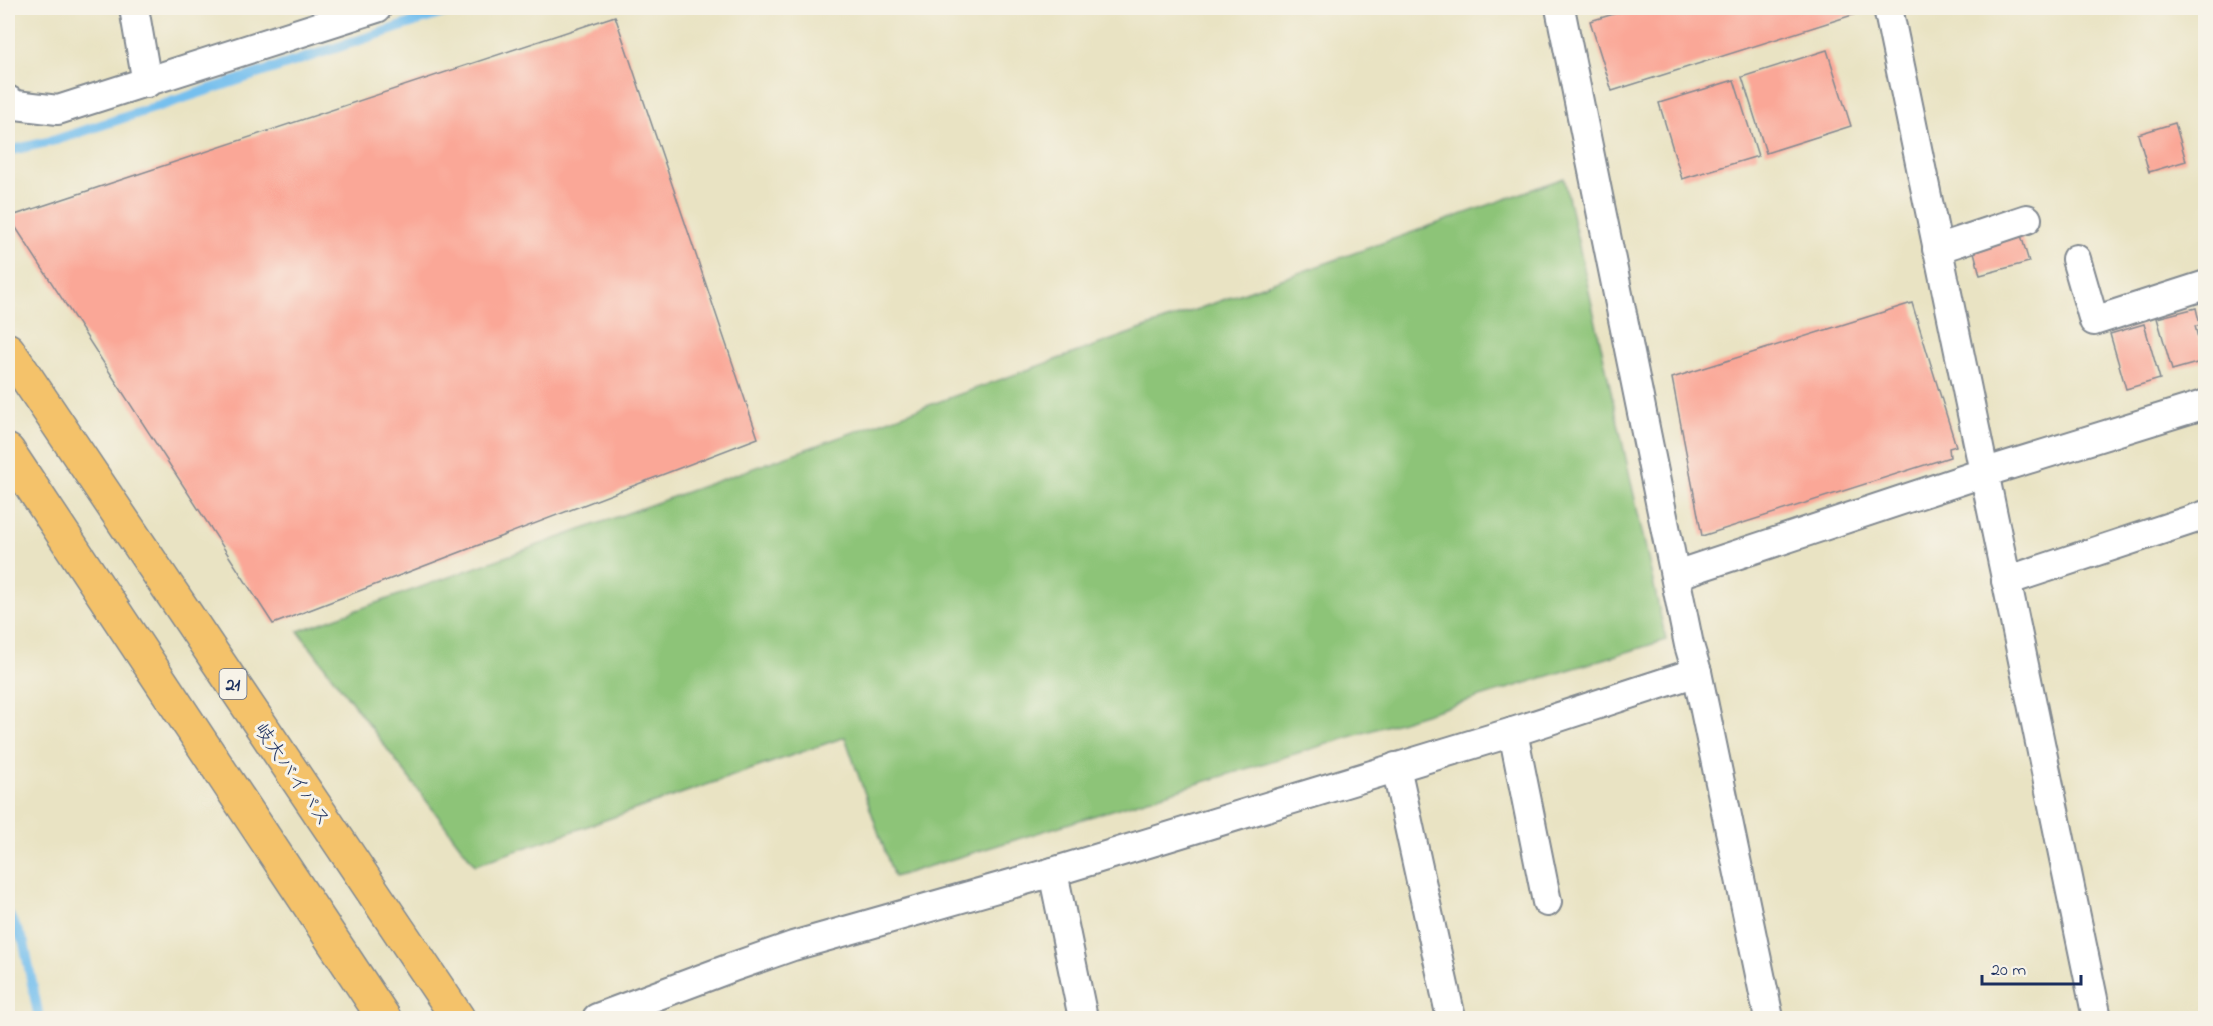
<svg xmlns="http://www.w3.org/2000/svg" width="2213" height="1026" font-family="'Indie Flower','Klee One',sans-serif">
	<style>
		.green { fill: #8dc478; stroke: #547a6b; stroke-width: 1.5 }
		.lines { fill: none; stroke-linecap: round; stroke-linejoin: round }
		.stream { stroke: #75bfee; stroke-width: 10 }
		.building { fill: #faa797 }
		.street-casing { stroke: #828990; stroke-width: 32 }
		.highway-casing { stroke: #828990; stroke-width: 36 }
		.street { stroke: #fff; stroke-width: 28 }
		.highway { stroke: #f4c26a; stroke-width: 33 }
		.labels { text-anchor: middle; stroke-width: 6; stroke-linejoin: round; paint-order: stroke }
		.shield { fill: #f7f3e8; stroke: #5d6a87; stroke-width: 1.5 }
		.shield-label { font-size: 18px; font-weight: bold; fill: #1b2f5e }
		.street-label { font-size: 20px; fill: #1b2f5e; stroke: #f7f3e8 }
	</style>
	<rect width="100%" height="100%" fill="#f7f3e8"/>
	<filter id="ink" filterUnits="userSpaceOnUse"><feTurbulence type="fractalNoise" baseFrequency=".0167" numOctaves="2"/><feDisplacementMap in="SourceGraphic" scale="12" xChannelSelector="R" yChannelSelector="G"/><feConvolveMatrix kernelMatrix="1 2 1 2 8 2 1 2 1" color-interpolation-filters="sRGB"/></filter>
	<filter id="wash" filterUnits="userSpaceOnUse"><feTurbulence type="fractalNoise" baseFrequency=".008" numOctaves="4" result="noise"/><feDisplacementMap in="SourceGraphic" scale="24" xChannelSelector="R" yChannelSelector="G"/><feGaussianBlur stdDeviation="1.35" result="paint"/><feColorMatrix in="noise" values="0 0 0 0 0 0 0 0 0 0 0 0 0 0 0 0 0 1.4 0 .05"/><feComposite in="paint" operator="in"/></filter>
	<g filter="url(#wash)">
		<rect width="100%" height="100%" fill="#e9e3c3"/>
		<polygon class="green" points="1564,178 1666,640 894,877 845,737 475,865 298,631"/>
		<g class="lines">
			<g class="stream">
				<polyline points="8,151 56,140 457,8"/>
				<polyline points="8,914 24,943 39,1018"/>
			</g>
		</g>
		<g id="blocks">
			<g class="building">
				<polygon points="1634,8 1861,8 1862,12 1612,91 1590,21"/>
				<polygon points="615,16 758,438 273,624 9,217"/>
				<polygon points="1827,50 1851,126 1766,153 1742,77"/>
				<polygon points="1734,80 1758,156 1682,179 1659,103"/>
				<polygon points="2175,123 2186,161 2149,172 2138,134"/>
				<polygon points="2021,235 2029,262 1980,275 1973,248"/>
				<polygon points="1912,303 1956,446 1949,448 1950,457 1702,536 1672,378"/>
				<polygon points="2196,308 2200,325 2195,326 2204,361 2172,370 2157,318"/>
				<polygon points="2144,324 2160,379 2126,389 2110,334"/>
			</g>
		</g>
	</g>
	<g filter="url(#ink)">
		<use href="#blocks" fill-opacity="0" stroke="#828990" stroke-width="1.5"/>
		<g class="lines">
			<defs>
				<g id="street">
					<polyline points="134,8 147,83"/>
					<polyline points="1560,8 1689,645 1697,672 1769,1018"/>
					<polyline points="1888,8 2097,1018"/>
					<polyline points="8,100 16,105 58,110 377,8"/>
					<polyline points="1937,249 2027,219"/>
					<polyline points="2076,259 2094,321 2206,285"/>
					<polyline points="1676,575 1983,473 2206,404"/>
					<polyline points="2006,581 2206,515"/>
					<polyline points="1513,732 1547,902"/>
					<polyline points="1396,767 1451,1018"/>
					<polyline points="1053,872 1083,1018"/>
					<polyline points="597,1018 733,967 793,946 1053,872 1513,732 1697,672"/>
				</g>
				<g id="highway">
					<polyline points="8,350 458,1018"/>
					<polyline points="8,451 384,1018"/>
				</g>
			</defs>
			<use href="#street" class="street-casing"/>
			<use href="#highway" class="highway-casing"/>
			<use href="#street" class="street"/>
			<use href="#highway" class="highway"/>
		</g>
	</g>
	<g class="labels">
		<rect class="shield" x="219.5" y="669" width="27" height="30" rx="4.5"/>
		<g class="shield-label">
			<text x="233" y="690">21</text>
		</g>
		<g class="street-label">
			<text transform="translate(293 774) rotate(56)" y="7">岐大バイパス</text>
		</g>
	</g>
	<rect width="2213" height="1026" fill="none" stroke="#f7f3e8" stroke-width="30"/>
	<path d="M1982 975v9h99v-9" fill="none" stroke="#1b2f5e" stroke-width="3"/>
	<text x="1991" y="975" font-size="18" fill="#1b2f5e" stroke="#f7f3e8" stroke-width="4.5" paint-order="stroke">20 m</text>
</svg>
